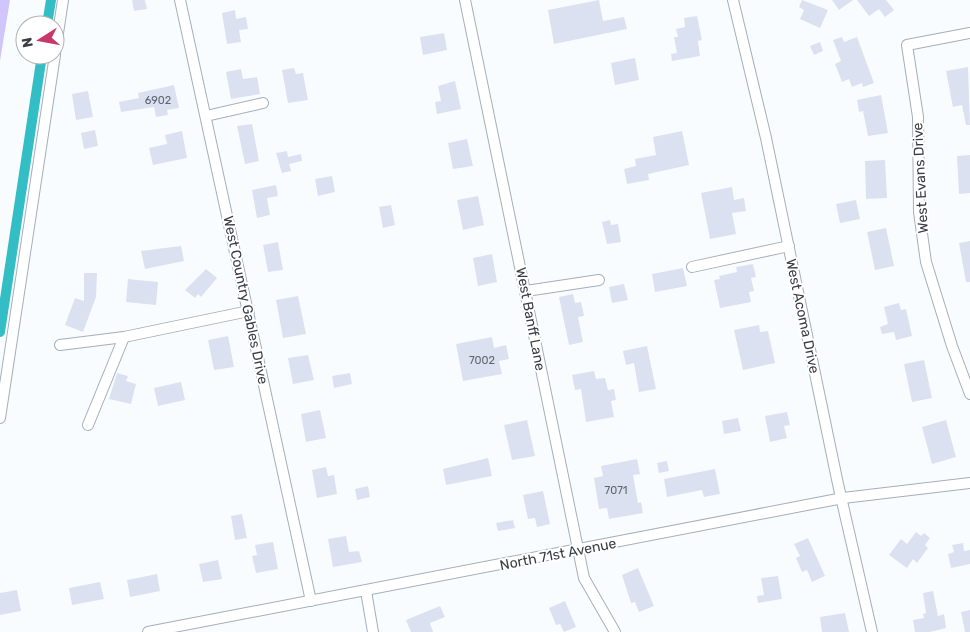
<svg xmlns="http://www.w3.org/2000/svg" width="970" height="632" font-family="Rubik,sans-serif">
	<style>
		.green { fill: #d1c6fc }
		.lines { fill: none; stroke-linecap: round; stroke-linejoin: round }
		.canal { stroke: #33bdc4; stroke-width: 10 }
		.building { fill: #dce1f1 }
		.minor-casing { stroke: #a3afbb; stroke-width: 12 }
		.minor { stroke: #fff; stroke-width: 10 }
		.labels { text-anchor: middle; stroke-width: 4; stroke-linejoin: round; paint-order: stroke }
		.number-label { font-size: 11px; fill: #61666e }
		.street-label { font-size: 14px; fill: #383d42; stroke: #fff }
	</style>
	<rect width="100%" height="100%" fill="#f9fcfe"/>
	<polygon class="green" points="0,0 10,0 0,61"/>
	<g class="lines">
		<g class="canal">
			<polyline points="47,25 51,0"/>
			<polyline points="0,332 42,55"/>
		</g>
	</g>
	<g class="building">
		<polygon points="132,0 145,0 147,9 134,11"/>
		<polygon points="599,0 603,21 624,17 627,29 554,44 548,10"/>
		<polygon points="802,0 828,10 820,28 800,19 804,10 799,7"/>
		<polygon points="832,0 853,0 839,10"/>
		<polygon points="857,0 886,0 894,10 885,17 879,9 869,16"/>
		<polygon points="235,10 236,19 246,17 248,29 239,30 241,42 227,44 222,13"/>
		<polygon points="697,16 702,40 698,41 700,56 672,61 671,54 677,53 674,37 678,37 676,29 685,27 684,18"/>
		<polygon points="444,33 447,50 423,55 420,37"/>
		<polygon points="842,37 844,42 857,37 874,83 863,87 862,83 852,87 849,79 842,82 835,64 841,61 833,40"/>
		<polygon points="820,42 823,51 814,55 810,46"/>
		<polygon points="635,58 639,80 615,85 611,63"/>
		<polygon points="968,67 970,125 966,125 962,105 953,107 946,71"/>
		<polygon points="294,68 296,74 303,73 308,100 288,103 282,70"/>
		<polygon points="241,69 243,79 257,77 260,94 231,99 226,72"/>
		<polygon points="455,81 461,109 437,114 435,102 441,101 438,86"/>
		<polygon points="174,85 179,108 167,110 168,115 156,117 154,107 121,112 119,102 139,98 138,93"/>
		<polygon points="88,91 93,117 76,120 72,94"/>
		<polygon points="881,95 888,133 868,136 863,111 859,112 857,100"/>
		<polygon points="252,124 259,161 245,164 237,126"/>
		<polygon points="95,130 98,146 84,149 81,133"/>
		<polygon points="182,131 187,158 153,165 149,148 167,144 165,135"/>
		<polygon points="682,131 689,165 648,174 649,180 627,184 624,169 636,166 635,159 656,155 653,137"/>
		<polygon points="467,139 473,166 453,169 448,143"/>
		<polygon points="287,151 288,157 301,154 302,161 289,164 291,171 282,173 276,153"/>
		<polygon points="970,155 970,193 959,194 957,156"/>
		<polygon points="885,160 887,198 866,199 865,161"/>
		<polygon points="332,176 335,192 318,196 315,179"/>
		<polygon points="276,185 278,196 267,198 270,215 257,218 252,190"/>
		<polygon points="732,187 734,200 744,198 746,211 732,213 736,234 710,239 701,193"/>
		<polygon points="478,196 484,225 463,230 457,200"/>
		<polygon points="856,200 860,219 840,223 836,204"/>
		<polygon points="391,205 395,225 383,228 379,207"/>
		<polygon points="610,220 611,225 618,224 621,242 607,244 602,222"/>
		<polygon points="886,228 894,266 875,270 867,232"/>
		<polygon points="970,241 970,282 966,282 959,243"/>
		<polygon points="278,242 283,270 268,272 263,245"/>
		<polygon points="181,246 184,261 145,269 141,251"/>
		<polygon points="492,254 497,282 478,286 473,258"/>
		<polygon points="753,264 756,277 751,278 754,291 749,292 751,302 720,308 714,280 720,279 719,276 737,272 736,267"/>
		<polygon points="683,268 687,286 655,292 652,274"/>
		<polygon points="206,269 217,278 201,297 198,294 195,298 185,290"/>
		<polygon points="84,273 97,273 96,297 83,332 65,325 75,298 84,301"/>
		<polygon points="128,279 158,282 156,305 126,302"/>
		<polygon points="624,284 628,300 612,303 609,287"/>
		<polygon points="573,294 575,303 581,302 584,316 578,317 583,342 569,345 559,297"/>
		<polygon points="298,296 306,334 283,338 276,300"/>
		<polygon points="899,303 901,310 906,309 912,336 896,340 894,332 882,334 880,327 888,324 884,307"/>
		<polygon points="759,325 760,332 768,331 775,363 743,370 734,330"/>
		<polygon points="228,336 234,367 214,370 208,340"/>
		<polygon points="492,337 494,348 506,345 509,359 499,361 502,374 463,381 456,344"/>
		<polygon points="647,346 656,389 639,392 634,363 626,365 623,351"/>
		<polygon points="308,355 314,380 293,384 288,358"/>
		<polygon points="924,360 932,398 912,402 904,364"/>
		<polygon points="594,371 596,379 605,378 608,390 614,389 616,400 611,401 614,417 586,422 581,389 575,390 572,375"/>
		<polygon points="117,373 128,376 126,381 136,384 131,404 109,399"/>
		<polygon points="350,373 352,384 334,388 332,376"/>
		<polygon points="181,382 185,400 158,406 154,388"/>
		<polygon points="320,410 326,438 306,442 301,414"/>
		<polygon points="787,412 790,425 784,426 787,438 770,442 765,416"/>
		<polygon points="738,418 741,431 724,434 722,421"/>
		<polygon points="527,420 535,456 512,460 504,425"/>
		<polygon points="946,420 956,457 932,464 922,427"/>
		<polygon points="488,458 492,476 446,485 443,469"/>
		<polygon points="637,459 640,474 633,475 638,503 641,502 643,513 609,519 607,508 599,509 594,478 603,476 601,466"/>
		<polygon points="667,461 669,471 659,473 657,463"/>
		<polygon points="326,467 328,476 334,475 337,494 317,498 312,470"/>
		<polygon points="715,469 720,494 704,497 702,490 667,497 664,479"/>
		<polygon points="368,486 370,497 357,500 355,489"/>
		<polygon points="543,491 550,524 537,527 535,518 528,519 523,495"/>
		<polygon points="242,514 247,538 235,540 231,516"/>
		<polygon points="513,520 515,528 498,531 496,523"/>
		<polygon points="916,532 921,536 924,533 930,538 925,545 928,548 917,563 913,559 907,568 889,555 901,539 907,544"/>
		<polygon points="346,536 349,552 359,551 362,562 333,567 328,539"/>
		<polygon points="808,538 825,576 812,582 807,570 802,572 796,558 800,556 794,544"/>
		<polygon points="273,542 278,569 256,573 252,556 257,555 255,545"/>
		<polygon points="963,543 964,551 970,550 970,564 951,568 948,554 954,552 952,545"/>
		<polygon points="218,560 222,579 203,582 199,564"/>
		<polygon points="638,568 654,606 639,612 635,602 631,603 622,575"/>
		<polygon points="157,574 160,591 130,597 127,580"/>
		<polygon points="778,576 782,599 758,603 757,596 764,595 761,578"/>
		<polygon points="100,582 104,599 72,605 69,588"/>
		<polygon points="17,590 21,611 0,615 0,593"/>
		<polygon points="933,591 938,616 944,614 946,628 930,632 915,632 913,620 924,618 923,614 926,613 923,593"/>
		<polygon points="565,601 576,627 564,632 560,624 556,625 549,608"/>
		<polygon points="440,606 445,617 430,623 433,632 411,632 406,620"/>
		<polygon points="970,610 970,632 965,632 961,612"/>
		<polygon points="845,613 849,632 822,632 820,617"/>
	</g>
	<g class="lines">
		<defs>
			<g id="minor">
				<polyline points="180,0 311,601"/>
				<polyline points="465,0 584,578 615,632"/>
				<polyline points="733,0 766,138 838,484 872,632"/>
				<polyline points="970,33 907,45 918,117 919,212 926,262 952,346 970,394"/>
				<polyline points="55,53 63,0"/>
				<polyline points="206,116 263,103"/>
				<polyline points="692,267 789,246"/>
				<polyline points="526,291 599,280"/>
				<polyline points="60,345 124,337 249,311"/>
				<polyline points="0,418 55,55"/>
				<polyline points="88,425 124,337"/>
				<polyline points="366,591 373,632"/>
				<polyline points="148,632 843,498 970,483"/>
			</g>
		</defs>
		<use href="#minor" class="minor-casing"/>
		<use href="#minor" class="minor"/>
	</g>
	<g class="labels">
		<g class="number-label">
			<text x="158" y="104">6902</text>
			<text x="482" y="364">7002</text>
			<text x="616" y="494">7071</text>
		</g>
		<g class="street-label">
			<text transform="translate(920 178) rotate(-93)" y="5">West Evans Drive</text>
			<text transform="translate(246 300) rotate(78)" y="5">West Country Gables Drive</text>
			<text transform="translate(803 316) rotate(78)" y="5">West Acoma Drive</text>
			<text transform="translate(531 319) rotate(79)" y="5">West Banff Lane</text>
			<text transform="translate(558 554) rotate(-11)" y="5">North 71st Avenue</text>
		</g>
	</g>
	<g transform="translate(40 40) rotate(259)"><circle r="24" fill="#ffffff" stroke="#afb1b3"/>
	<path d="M0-4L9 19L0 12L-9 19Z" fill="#c73969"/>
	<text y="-8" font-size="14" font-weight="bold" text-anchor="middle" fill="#383d42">N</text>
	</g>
</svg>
